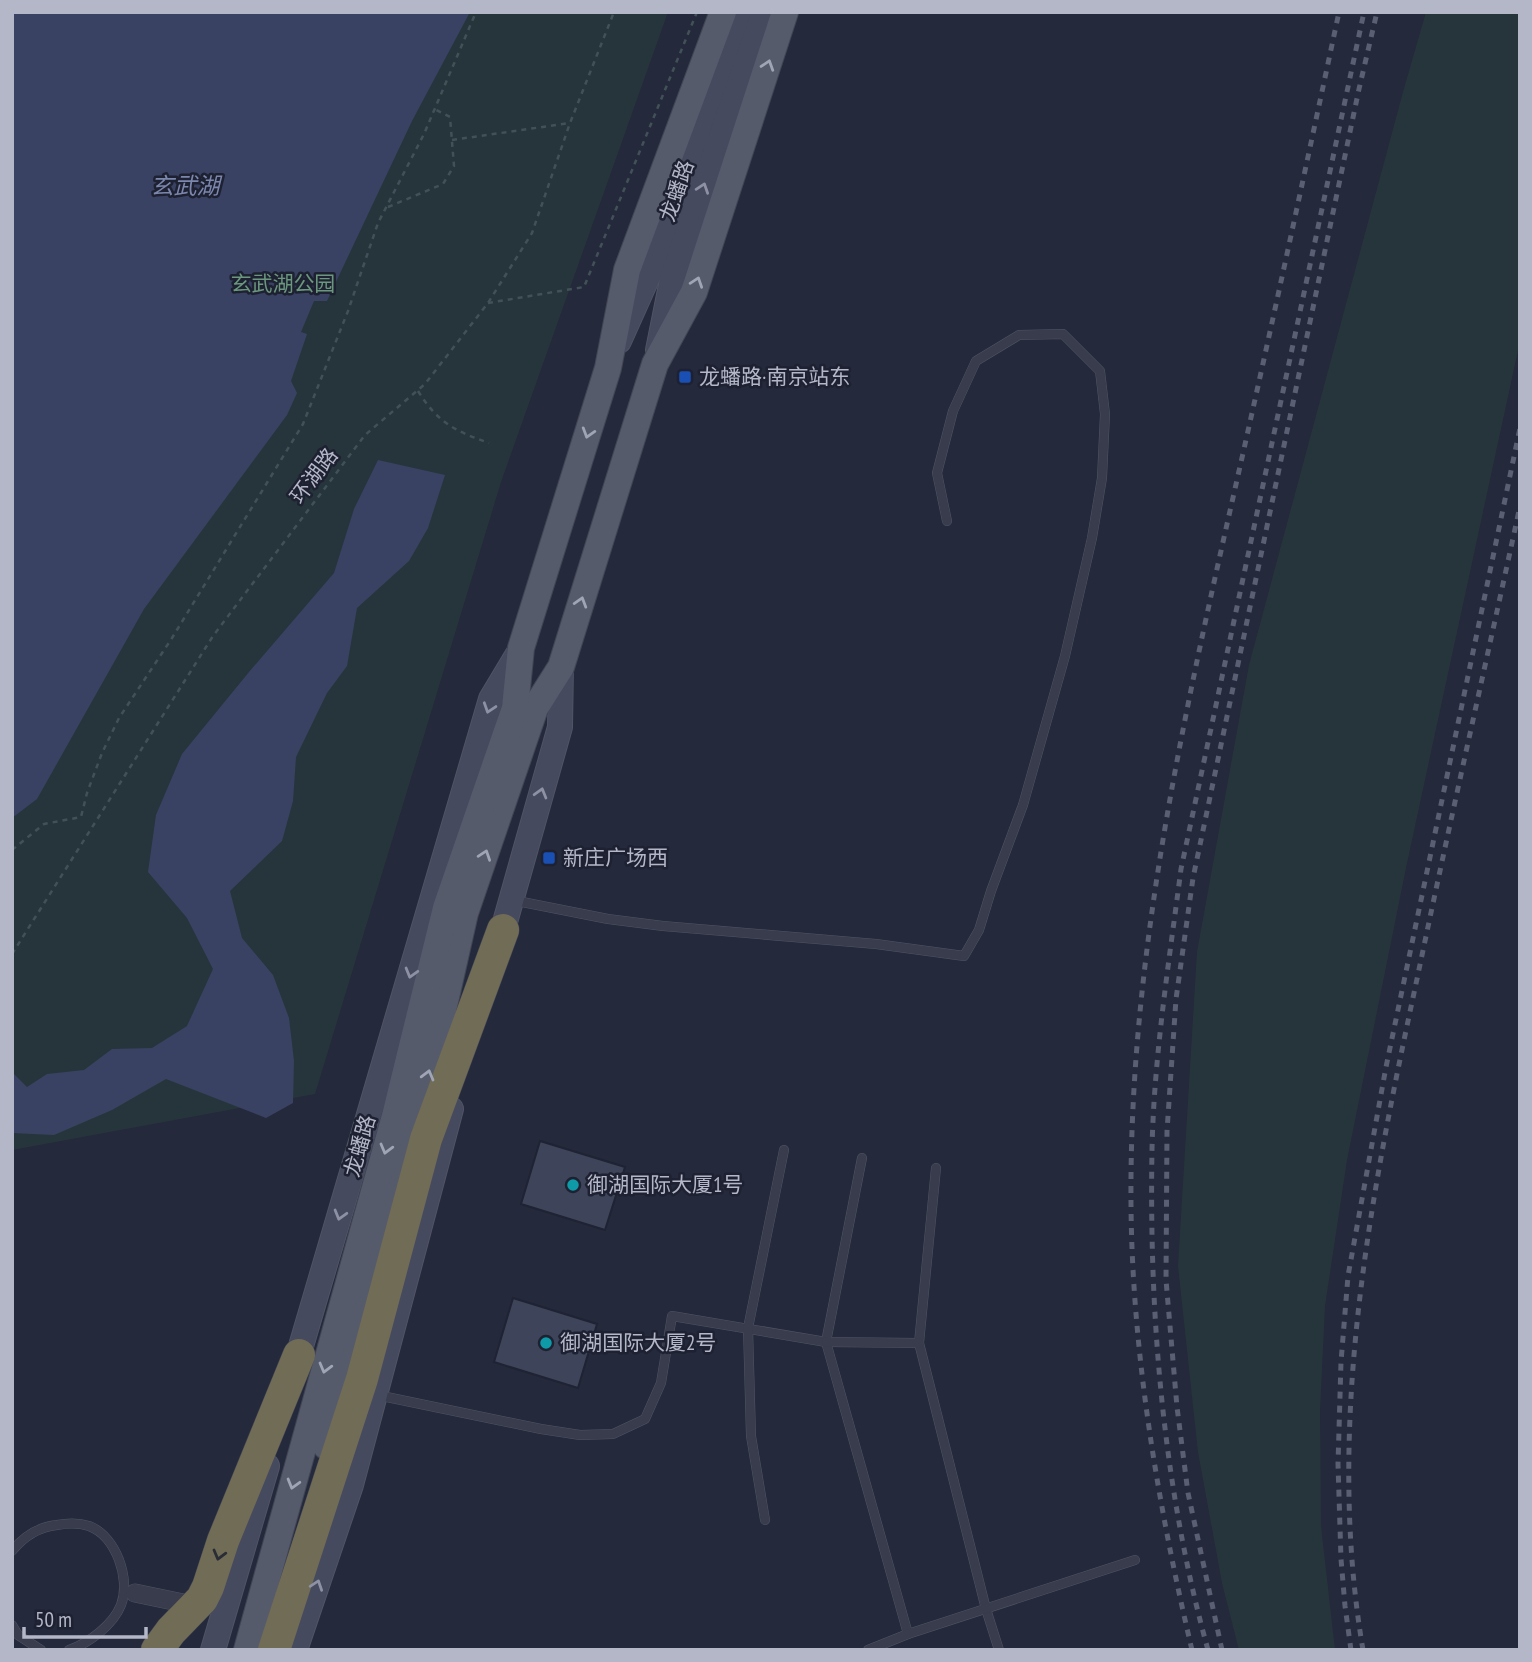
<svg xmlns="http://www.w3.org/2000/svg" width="1532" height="1662" font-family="'PT Sans Narrow','Noto Sans SC',sans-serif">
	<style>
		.green { fill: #26353c }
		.water { fill: #394262 }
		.building { fill: #3e4459; stroke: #1f2333; stroke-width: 2 }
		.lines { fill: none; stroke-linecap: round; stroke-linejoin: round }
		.lane-casing { stroke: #505464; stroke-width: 10 }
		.street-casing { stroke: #505464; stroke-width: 19 }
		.secondary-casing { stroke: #505464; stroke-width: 26 }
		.primary-casing { stroke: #414555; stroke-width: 28 }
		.highway-casing { stroke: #404454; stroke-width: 33 }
		.path { stroke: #415157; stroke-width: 2.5; stroke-dasharray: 5 5; stroke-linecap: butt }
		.lane { stroke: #383c4c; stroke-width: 9 }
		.street { stroke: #383c4c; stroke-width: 18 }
		.secondary { stroke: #464a5f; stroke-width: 24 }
		.primary { stroke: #565b6c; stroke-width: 26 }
		.highway { stroke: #716c55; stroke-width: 32 }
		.rail { stroke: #5a5f73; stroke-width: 5; stroke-dasharray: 7 7; stroke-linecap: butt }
		.oneway { stroke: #a0a5b5 }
		.oneway2 { stroke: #8d91a3 }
		.oneway3 { stroke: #2a2c36 }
		.transit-dot { fill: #1a4fb4; stroke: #1d2131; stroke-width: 2.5 }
		.culture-dot { fill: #0f9aa8; stroke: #1d2131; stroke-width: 2.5 }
		.labels { text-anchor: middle; stroke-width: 5; stroke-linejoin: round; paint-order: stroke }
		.street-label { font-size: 21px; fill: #b3b7c7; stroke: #1d2131 }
		.park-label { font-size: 21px; fill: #6b977e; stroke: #1d2131 }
		.poi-label { font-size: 21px; fill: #b3b7c7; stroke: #1d2131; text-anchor: start }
		.water-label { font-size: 23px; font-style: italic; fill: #7c87ae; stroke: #1d2131 }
	</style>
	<rect width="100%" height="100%" fill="#24293b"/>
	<g class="green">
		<polygon points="12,12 668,12 501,482 315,1094 12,1150"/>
		<polygon points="1426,12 1520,12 1520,341 1407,863 1347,1160 1325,1306 1320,1410 1321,1526 1335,1650 1239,1650 1222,1583 1198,1452 1178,1266 1197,952 1249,665 1403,92"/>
	</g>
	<g class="water">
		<polygon points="12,12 470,12 412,121 327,301 314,301 301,332 307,334 291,381 297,393 287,415 144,609 37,799 12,818"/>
		<polygon points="378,460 445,475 428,528 409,561 357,608 347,666 327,693 296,757 293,801 282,841 230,891 242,938 273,975 289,1018 294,1061 293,1103 266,1118 166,1079 112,1110 54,1135 12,1133 12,1072 27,1087 47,1074 84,1070 112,1049 152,1048 187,1026 213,969 187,918 148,872 156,815 182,754 249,672 334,573 354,509"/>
	</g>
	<g class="building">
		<polygon points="540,1141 625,1167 605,1230 521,1204"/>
		<polygon points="513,1298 597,1324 578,1388 494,1362"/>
	</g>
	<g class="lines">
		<defs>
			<g id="lane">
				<polyline points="512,900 608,919 663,926 876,944 964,956 979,930 991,891 1023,805 1065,656 1092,538 1102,478 1105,414 1100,371 1063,334 1019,335 976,361 953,411 937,473 947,521"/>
				<polyline points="862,1158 826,1342 908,1634"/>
				<polyline points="936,1168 919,1343 986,1609 999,1650"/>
				<polyline points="377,1395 541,1429 580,1435 613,1434 645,1419 661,1383 672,1316 826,1342 919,1343"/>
				<polyline points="765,1520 751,1436 748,1328 784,1150"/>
				<path d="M12,1551c12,-15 26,-24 45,-26 10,-2 23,-2 32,1 27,10 42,53 32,79 -8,20 -32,38 -52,45"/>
				<polyline points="12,1625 18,1635 41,1650"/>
				<polyline points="868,1650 908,1634 1135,1560"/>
			</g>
			<polyline id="street" points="135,1593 183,1603"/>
			<g id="secondary">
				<polyline points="619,341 650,272 741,12"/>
				<polyline points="658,350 673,275 764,12"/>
				<polyline points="498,947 560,727 561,667"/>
				<polyline points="294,1370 491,699 521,649"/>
				<polyline points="213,1650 267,1466"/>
				<polyline points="295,1650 351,1485 451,1109"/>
			</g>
			<g id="primary">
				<polyline points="326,1446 434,1050 465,913 535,708 561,667 655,364 694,292 785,12"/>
				<polyline points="247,1650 395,1116 446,908 515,708 521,648 608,368 627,270 723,12"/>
			</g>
			<g id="highway">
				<polyline points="157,1650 171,1631 202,1599 208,1587 223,1541 299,1355"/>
				<polyline points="274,1650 362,1379 426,1139 503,930"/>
			</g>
		</defs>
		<use href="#lane" class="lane-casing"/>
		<use href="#street" class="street-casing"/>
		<use href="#secondary" class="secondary-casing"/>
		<use href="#primary" class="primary-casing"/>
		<use href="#highway" class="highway-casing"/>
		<g class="path">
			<polyline points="452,140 570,123"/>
			<polyline points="388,207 443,184 454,166 450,117 434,109"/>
			<polyline points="488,303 584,287 697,12"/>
			<path d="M418,391c20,32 37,40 71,52"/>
			<polyline points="12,850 44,824 81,817 87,793 102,753 119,718 172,638 303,424 348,311 378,223 424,134 476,12"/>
			<polyline points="12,954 213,636 365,435 425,384 488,303 532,233 570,123 614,12"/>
		</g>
		<use href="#lane" class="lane"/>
		<use href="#street" class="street"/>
		<use href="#secondary" class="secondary"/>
		<use href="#primary" class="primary"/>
		<use href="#highway" class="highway"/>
		<g class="rail">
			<path d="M1192,1650c-34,-144 -60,-298 -61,-446 -2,-237 49,-472 101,-702 37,-163 72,-326 107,-490"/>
			<path d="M1208,1650c-45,-162 -59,-334 -56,-501 2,-93 17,-187 29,-280l183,-857"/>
			<polyline points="1222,1650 1188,1493 1177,1407 1166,1280 1167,1131 1176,999 1193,878 1359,89 1377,12"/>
			<polyline points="1351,1650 1345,1606 1341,1559 1338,1464 1341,1362 1348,1276 1386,1067 1520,428"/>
			<path d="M1363,1650c-38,-223 7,-453 54,-671 33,-158 69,-316 103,-473"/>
		</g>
	</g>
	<defs><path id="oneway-chevron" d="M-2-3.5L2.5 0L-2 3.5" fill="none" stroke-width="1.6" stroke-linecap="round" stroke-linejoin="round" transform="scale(1.75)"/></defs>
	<g class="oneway">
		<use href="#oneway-chevron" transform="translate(768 65) rotate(-72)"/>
		<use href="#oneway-chevron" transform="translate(697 282) rotate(-71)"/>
		<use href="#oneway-chevron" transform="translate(588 433) rotate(107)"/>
		<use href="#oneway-chevron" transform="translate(581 602) rotate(-73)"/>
		<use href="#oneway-chevron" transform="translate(485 855) rotate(-71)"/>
		<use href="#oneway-chevron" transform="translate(428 1075) rotate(-75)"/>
		<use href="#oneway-chevron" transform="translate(386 1149) rotate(105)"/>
		<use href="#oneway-chevron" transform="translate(325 1368) rotate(105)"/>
		<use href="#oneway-chevron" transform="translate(293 1484) rotate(106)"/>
	</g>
	<g class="oneway2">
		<use href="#oneway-chevron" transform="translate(703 188) rotate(-71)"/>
		<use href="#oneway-chevron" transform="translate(489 708) rotate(108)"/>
		<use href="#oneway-chevron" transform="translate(541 793) rotate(-74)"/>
		<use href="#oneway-chevron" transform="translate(411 973) rotate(106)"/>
		<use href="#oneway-chevron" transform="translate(340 1215) rotate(106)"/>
		<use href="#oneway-chevron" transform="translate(317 1585) rotate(-71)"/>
	</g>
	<use class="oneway3" href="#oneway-chevron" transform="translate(219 1555) rotate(105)"/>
	<g class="transit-dot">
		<rect x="678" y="370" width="14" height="14" rx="3.5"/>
		<rect x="542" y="851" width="14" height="14" rx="3.5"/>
	</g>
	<g class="culture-dot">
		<circle cx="573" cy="1185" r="7"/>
		<circle cx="546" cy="1343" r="7"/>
	</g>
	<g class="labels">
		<g class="street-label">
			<text transform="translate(677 191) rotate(-71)" y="7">龙蟠路</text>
			<text transform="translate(314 476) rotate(-53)" y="7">环湖路</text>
			<text transform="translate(360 1146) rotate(-74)" y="7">龙蟠路</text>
		</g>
		<g class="park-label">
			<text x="283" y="291">玄武湖公园</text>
		</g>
		<g class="poi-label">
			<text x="699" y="384">龙蟠路·南京站东</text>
			<text x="563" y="865">新庄广场西</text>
			<text x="587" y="1192">御湖国际大厦1号</text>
			<text x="560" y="1350">御湖国际大厦2号</text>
		</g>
		<g class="water-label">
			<text x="185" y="194">玄武湖</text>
		</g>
	</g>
	<rect width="1532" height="1662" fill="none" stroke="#b3b7c7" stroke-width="28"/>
	<path d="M24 1627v10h122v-10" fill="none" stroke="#b3b7c7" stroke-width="3.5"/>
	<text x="35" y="1627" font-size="21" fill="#b3b7c7" stroke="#1d2131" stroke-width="5" paint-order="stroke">50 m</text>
</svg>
